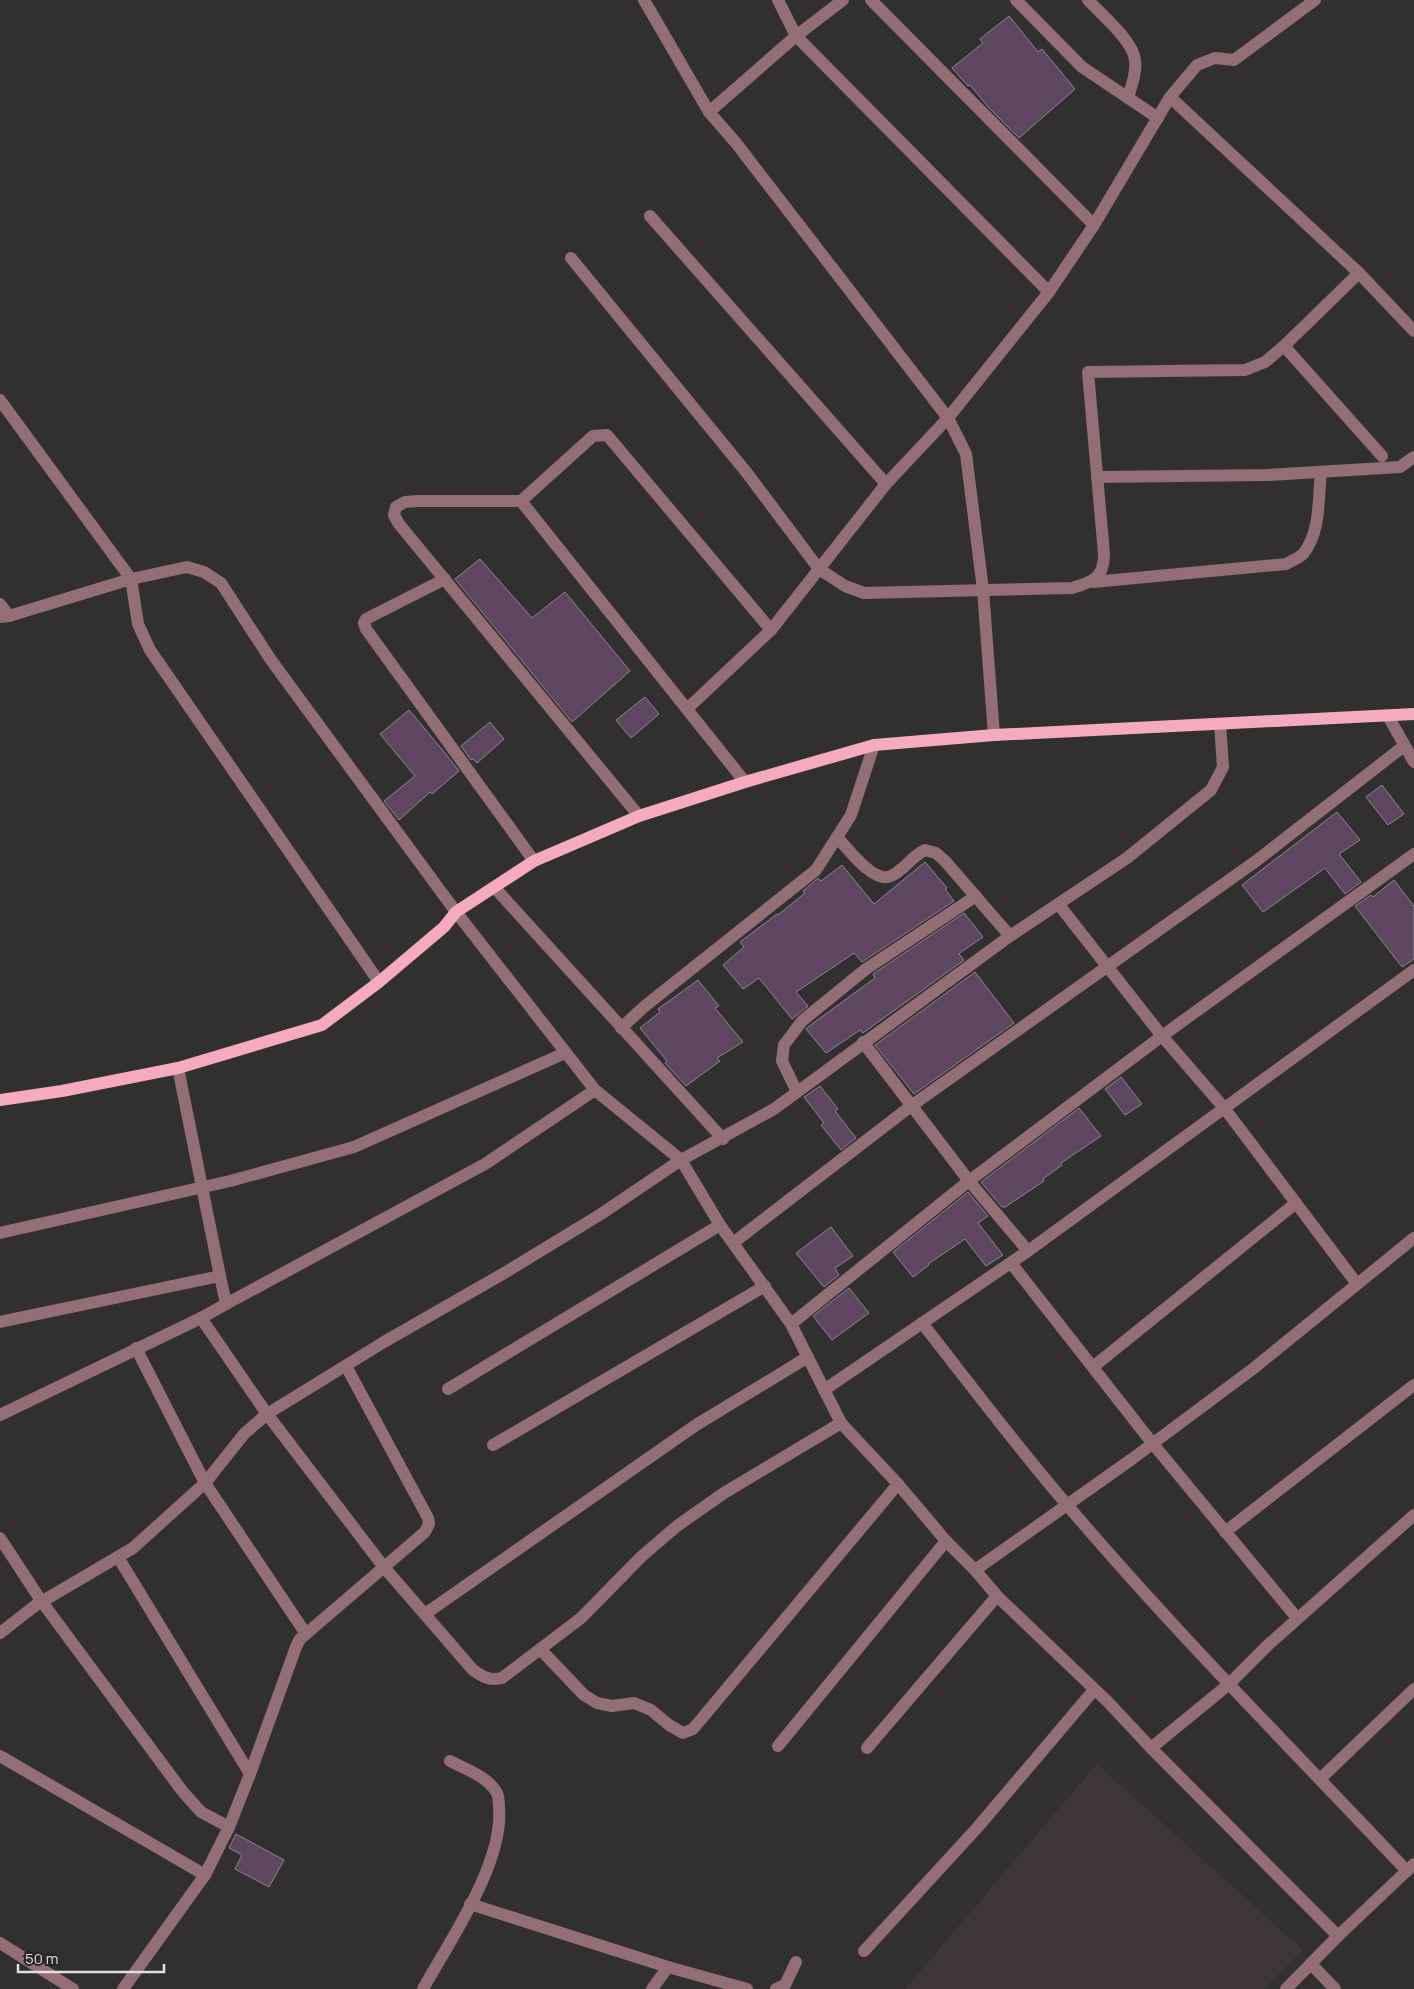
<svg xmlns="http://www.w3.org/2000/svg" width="1414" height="1989" font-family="Manrope,sans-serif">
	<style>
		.built { fill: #3f363b }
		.building { fill: #5e4660; stroke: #8a888a }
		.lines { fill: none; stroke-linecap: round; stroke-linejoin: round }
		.minor { stroke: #936e77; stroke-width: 12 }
		.major { stroke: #f6aabe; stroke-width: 12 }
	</style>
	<rect width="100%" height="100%" fill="#322f30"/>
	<polygon class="built" points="1097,1764 1303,1950 1264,1989 905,1989"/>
	<g class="building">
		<polygon points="1009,16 1038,52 1042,49 1075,89 1019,138 989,108 970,85 968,86 967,85 952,68 983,43 980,39"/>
		<polygon points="480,559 532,618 565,592 630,671 572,722 455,579"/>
		<polygon points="645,697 659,714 631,738 616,720"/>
		<polygon points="409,710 445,753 459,771 432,794 430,792 399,820 384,801 415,776 380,734"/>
		<polygon points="490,722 504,739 477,763 473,759 471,760 461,746"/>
		<polygon points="1382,785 1404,814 1388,825 1366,797"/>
		<polygon points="1337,812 1360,840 1339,854 1361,882 1345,894 1325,868 1263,912 1242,885"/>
		<polygon points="925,862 947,888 945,889 954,901 862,962 854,953 796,992 808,1006 792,1019 759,978 743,989 723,965 744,947 740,942 777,914 778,915 805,893 803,891 818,878 821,881 842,865 874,904"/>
		<polygon points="1394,880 1414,906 1414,959 1402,967 1355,906 1371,895 1373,897"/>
		<polygon points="964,913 983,937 961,952 959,954 964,960 863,1033 860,1030 826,1053 806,1029 808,1027 875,978 873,974"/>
		<polygon points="975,972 1014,1023 914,1094 875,1045"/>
		<polygon points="698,980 719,1006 715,1008 743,1042 717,1058 720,1061 686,1086 665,1063 667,1061 640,1028 660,1012 658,1009"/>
		<polygon points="1121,1077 1142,1104 1125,1115 1105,1089"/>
		<polygon points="820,1086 838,1109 835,1111 856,1138 841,1150 821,1125 824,1123 804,1097"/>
		<polygon points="1079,1108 1101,1136 1061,1163 1062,1165 1043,1179 1044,1181 1005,1207 1002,1207 981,1182"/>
		<polygon points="968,1192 988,1216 978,1223 1003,1255 986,1266 965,1239 928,1264 929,1265 913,1277 893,1252"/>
		<polygon points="831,1227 853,1256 835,1268 839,1275 824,1287 796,1253"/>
		<polygon points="849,1288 869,1313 832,1340 813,1316"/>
		<polygon points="236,1834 284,1860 269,1887 235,1869 242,1855 229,1848"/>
	</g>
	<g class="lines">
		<g class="minor">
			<polyline points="644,0 709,112"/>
			<polyline points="778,0 796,36 1049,292"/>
			<polyline points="843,0 796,36 709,112 736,143 948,418 966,454 983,590 994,735"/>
			<polyline points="871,0 1094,225"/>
			<polyline points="1016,0 1082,67 1158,118"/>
			<path d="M1088,0c14,15 45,41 47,60 2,12 -4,27 -7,38"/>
			<polyline points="1170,97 1359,273 1414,331"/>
			<polyline points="650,216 886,484"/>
			<path d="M571,258l176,215 72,96 26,17 19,7 208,-5c21,-6 32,-10 32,-34l-16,-182 157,-2 20,-8 19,-16 75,-73"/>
			<polyline points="1284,346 1382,456"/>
			<polyline points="0,400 131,579 138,624 150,650 379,982"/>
			<polyline points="1097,477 1268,475 1400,467 1414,457"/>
			<polyline points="521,501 745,782"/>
			<polyline points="445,579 366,619 364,623 366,629 534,861"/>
			<path d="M1093,582l193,-18c5,-3 13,-6 17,-10 18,-22 15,-55 18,-82"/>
			<polyline points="0,604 9,616"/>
			<polyline points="0,617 9,616 131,579 187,567 204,572 221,583 271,660 456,912 595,1090 485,1164 226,1304"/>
			<polyline points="687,709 771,630 886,484 948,418 1049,292 1094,225 1170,97 1197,65 1215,58 1234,60 1315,0"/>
			<polyline points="1388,716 1414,762"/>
			<polyline points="639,816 399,524 394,515 396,507 405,502 417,501 521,501 593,436 607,435 771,630"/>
			<path d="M837,837c11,12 37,47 54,39 12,-5 21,-20 34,-26l11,3 9,8 65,75"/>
			<polyline points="495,888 723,1139"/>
			<polyline points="1059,905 1162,1036 1225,1109 1357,1284"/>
			<polyline points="621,1028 645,1006 816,870 851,815 874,745"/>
			<polyline points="863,1042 969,1181 1028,1251"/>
			<polyline points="595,1090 681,1160 720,1225 791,1324 841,1423 898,1484 946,1541 975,1570 997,1596 1109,1703 1151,1748 1338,1936"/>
			<polyline points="797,1092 782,1061 784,1045 802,1021 866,969 976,896"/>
			<polyline points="0,1233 230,1181 354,1147 565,1053"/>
			<polyline points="733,1243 911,1106 1256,861 1404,746"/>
			<polyline points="1011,1263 1153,1444 1297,1618"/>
			<path d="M201,1318l66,96 116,152 90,104c10,7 17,11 29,8l79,-60 61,-62 35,-30 47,-33 117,-70"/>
			<polyline points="0,1322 220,1276 178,1068"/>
			<path d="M922,1323c48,61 95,124 146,183 108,127 225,244 339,365"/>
			<polyline points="791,1324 969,1181 1162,1036 1414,854"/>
			<polyline points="136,1348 205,1483 306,1634"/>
			<polyline points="1093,1367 1296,1203"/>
			<polyline points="448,1389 720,1225"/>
			<polyline points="824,1390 1028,1251 1414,970"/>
			<polyline points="0,1415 201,1318 226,1304 220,1276"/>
			<polyline points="493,1445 765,1286"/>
			<polyline points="1225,1532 1414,1385"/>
			<polyline points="0,1538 42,1602 183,1792 201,1812 229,1827"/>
			<polyline points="975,1570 1132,1459 1254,1368 1414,1238"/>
			<polyline points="425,1614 696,1425 808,1357"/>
			<polyline points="0,1633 36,1605 133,1548 205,1483 244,1434 267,1414 384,1342 506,1272 601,1214 681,1160 774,1109 1010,936 1127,858 1211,790 1223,767 1220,724"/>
			<polyline points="540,1649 584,1695 597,1703 612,1706 634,1703 651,1710 669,1725 683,1733 693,1729 898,1484"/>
			<polyline points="778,1746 946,1541"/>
			<polyline points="867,1748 997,1596"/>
			<polyline points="1151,1748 1228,1685 1268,1645 1414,1515"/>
			<polyline points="0,1756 205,1875 229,1827 250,1774 118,1557"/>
			<polyline points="250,1774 296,1647 300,1639 425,1532 429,1524 428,1518 346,1366"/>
			<polyline points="1320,1779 1414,1689"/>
			<polyline points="470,1904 668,1967 652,1989"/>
			<polyline points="0,1943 73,1989"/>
			<polyline points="864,1951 977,1828 1094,1690"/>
			<polyline points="1311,1964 1335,1989"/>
			<polyline points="668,1967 747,1989"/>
			<polyline points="123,1989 205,1875"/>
			<path d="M423,1989c26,-47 81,-126 76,-181 0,-5 0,-11 -2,-15 -10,-17 -30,-23 -47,-32"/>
			<polyline points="776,1989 785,1985 796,1962"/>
			<polyline points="1286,1989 1338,1936 1414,1864"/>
		</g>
		<polyline class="major" points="0,1100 62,1091 178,1068 322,1025 379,982 444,927 456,912 534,861 639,816 745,782 874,745 994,735 1414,714"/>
	</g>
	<path d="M18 1964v8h146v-8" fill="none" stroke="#e1dfe0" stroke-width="2.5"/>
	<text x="25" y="1964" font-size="15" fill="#e1dfe0" stroke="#282527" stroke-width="4" paint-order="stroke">50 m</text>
</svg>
